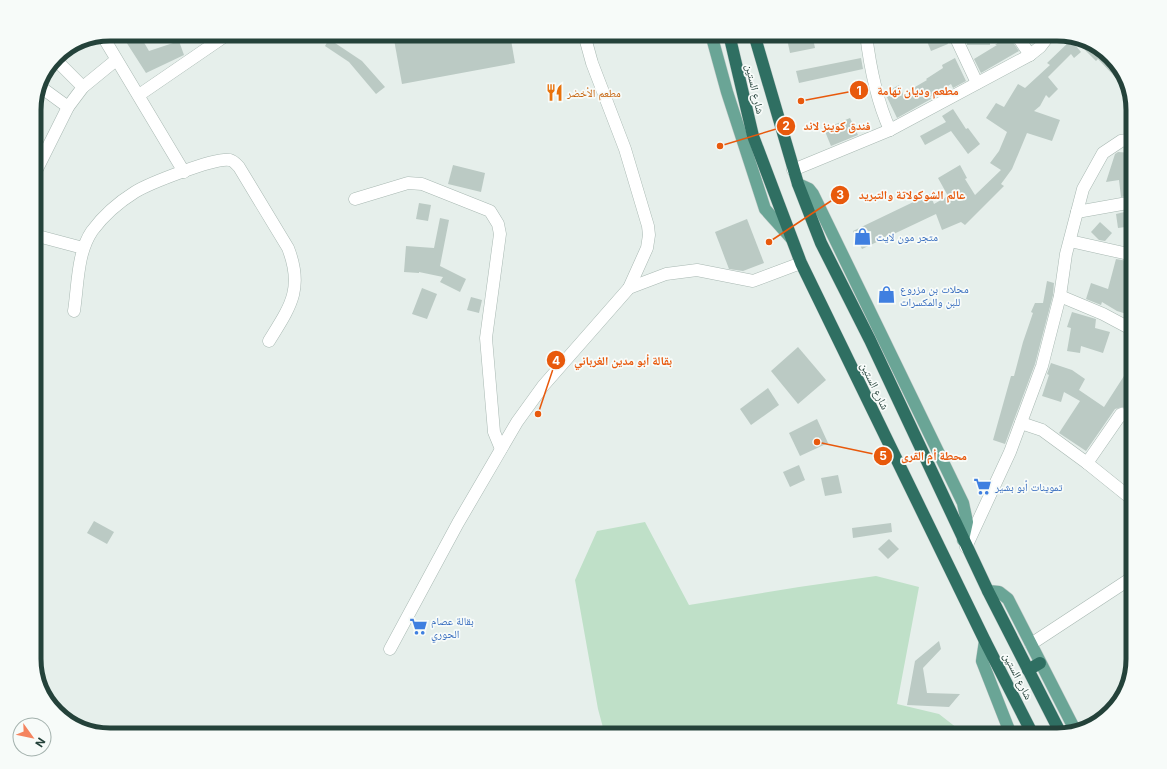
<svg xmlns="http://www.w3.org/2000/svg" width="1167" height="769" font-family="Inter,'Noto Naskh Arabic',sans-serif">
	<style>
		.green { fill: #bfe0c8 }
		.building { fill: #bbcac4 }
		.lines { fill: none; stroke-linecap: round; stroke-linejoin: round }
		.minor-casing { stroke: #a8b8b2; stroke-width: 13 }
		.major-casing { stroke: #c2cac8; stroke-width: 13 }
		.highway-casing { stroke: #c2cac8; stroke-width: 13 }
		.minor { stroke: #fff; stroke-width: 12 }
		.major { stroke: #6aa596; stroke-width: 12 }
		.highway { stroke: #2f6f62; stroke-width: 12 }
		.labels { text-anchor: middle; stroke-width: 3.5; stroke-linejoin: round; paint-order: stroke }
		.street-label { font-size: 11px; fill: #24423a; stroke: #f7fbf9 }
		.food-label { font-size: 11px; fill: #c56008; stroke: #f7fbf9; text-anchor: start }
		.shop-label { font-size: 11px; fill: #366cbe; stroke: #f7fbf9; text-anchor: start }
		.rim { fill: none; stroke: #24423a; stroke-width: 5 }
		.leader { fill: none; stroke: #e8590c; stroke-width: 1.5 }
		.callout-dot { fill: #e8590c; stroke: #f7fbf9; stroke-width: 1.5 }
		.mark-label { font-size: 12px; text-anchor: middle; font-weight: bold; fill: #fff }
		.callout-label { font-size: 12px; text-anchor: middle; font-weight: bold; fill: #e8590c; stroke: #f7fbf9; stroke-width: 3.5; stroke-linejoin: round; paint-order: stroke }
	</style>
	<rect width="100%" height="100%" fill="#e6efeb"/>
	<polygon class="green" points="645,522 689,605 799,587 876,576 919,587 897,704 939,714 966,735 605,735 598,709 575,580 597,531"/>
	<g class="building">
		<polygon points="121,34 139,34 149,51 179,41 184,55 146,73"/>
		<polygon points="393,34 510,34 515,63 402,84"/>
		<polygon points="786,34 812,34 815,48 790,53"/>
		<polygon points="924,34 943,34 948,44 931,51"/>
		<polygon points="966,34 990,34 990,45 967,45"/>
		<polygon points="1008,35 1019,51 981,73 974,59 997,45 995,45"/>
		<polygon points="329,39 362,61 385,87 376,94 349,62 325,46"/>
		<polygon points="1071,40 1081,52 1074,58 1071,54 1048,77 1058,89 1049,98 1046,95 1040,106 1034,111 1060,120 1052,141 1027,133 1012,169 1001,184 1004,186 965,225 961,222 942,230 936,214 862,249 853,231 930,194 934,204 948,196 938,178 960,165 967,178 965,179 975,195 1001,170 990,163 999,151 1007,132 986,118 996,103 1004,107 1018,84 1025,88 1050,65 1047,63"/>
		<polygon points="1091,44 1099,47 1123,72 1117,79 1098,59 1096,61 1085,50"/>
		<polygon points="861,58 863,69 799,83 796,71"/>
		<polygon points="955,58 966,81 953,88 951,84 930,97 931,99 897,118 885,93 899,85 903,94 927,80 926,79 943,68 942,65"/>
		<polygon points="953,109 966,129 968,128 980,144 968,154 951,131 925,145 920,136 946,122 942,116"/>
		<polygon points="850,118 858,135 831,146 824,129"/>
		<polygon points="1118,152 1133,153 1133,179 1131,179 1133,195 1121,197 1119,180 1106,182 1115,154"/>
		<polygon points="453,165 485,173 481,192 448,184"/>
		<polygon points="419,203 431,205 428,221 416,219"/>
		<polygon points="1133,210 1133,226 1118,228 1116,214"/>
		<polygon points="440,218 449,220 440,266 466,279 460,292 440,282 443,277 419,272 419,273 404,272 406,246 434,248"/>
		<polygon points="747,219 764,263 743,271 729,269 715,232"/>
		<polygon points="1100,222 1112,233 1105,241 1099,240 1091,232"/>
		<polygon points="1116,259 1133,262 1133,316 1117,311 1102,302 1101,305 1086,299 1091,283 1108,289"/>
		<polygon points="1047,281 1054,283 1053,295 1035,364 1005,444 993,440 1011,376 1014,376 1023,342 1033,313 1031,312 1035,303 1043,303"/>
		<polygon points="422,288 437,294 427,319 412,314"/>
		<polygon points="471,297 482,300 479,313 467,310"/>
		<polygon points="1072,312 1096,319 1095,328 1110,332 1103,353 1081,346 1080,353 1067,351 1071,328 1067,327"/>
		<polygon points="798,347 826,380 798,404 771,371"/>
		<polygon points="1133,362 1133,412 1122,407 1115,409 1086,451 1059,433 1080,401 1064,392 1061,402 1042,396 1049,375 1047,374 1051,363 1072,370 1085,379 1079,390 1104,407"/>
		<polygon points="768,388 779,405 751,425 740,409"/>
		<polygon points="817,419 828,443 800,456 789,433"/>
		<polygon points="799,465 805,480 790,487 783,472"/>
		<polygon points="838,475 842,493 825,496 821,478"/>
		<polygon points="94,521 114,532 107,544 87,533"/>
		<polygon points="891,523 892,532 853,538 852,528"/>
		<polygon points="889,539 899,549 888,559 878,549"/>
		<polygon points="939,641 941,649 923,668 927,693 960,694 949,707 907,705 915,661"/>
	</g>
	<g class="lines">
		<defs>
			<g id="minor">
				<path d="M866,34c4,34 10,65 24,96"/>
				<polyline points="954,34 977,83"/>
				<polyline points="1016,34 1030,55"/>
				<polyline points="102,35 184,172"/>
				<polyline points="83,87 116,60"/>
				<polyline points="42,88 68,107"/>
				<polyline points="139,95 228,34"/>
				<polyline points="793,170 890,130 1030,55 1040,47 1050,34"/>
				<polyline points="34,175 68,107 83,87 55,59"/>
				<polyline points="355,199 408,183 422,184 490,211 498,224 500,234 486,338 494,432 501,449"/>
				<polyline points="1077,212 1133,202"/>
				<polyline points="34,235 83,248"/>
				<polyline points="1070,241 1133,255"/>
				<polyline points="629,288 666,274 697,270 753,281 801,263"/>
				<polyline points="1060,296 1103,314 1133,330"/>
				<path d="M74,311c4,-26 3,-58 18,-80 11,-15 27,-29 43,-39 13,-8 80,-35 95,-32 4,1 6,4 9,7l49,81c16,41 2,59 -19,93"/>
				<polyline points="1021,423 1042,430 1087,463 1121,414 1126,415 1133,423"/>
				<polyline points="1087,463 1133,500"/>
				<polyline points="966,547 1010,452 1042,366 1060,296 1066,254 1083,189 1103,153 1121,141 1133,139"/>
				<polyline points="1031,644 1133,577"/>
				<polyline points="390,649 458,523 517,422 543,386 629,288 647,248 649,235 648,226 625,149 592,63 584,34"/>
			</g>
			<g id="major">
				<polyline points="711,34 727,92 765,209 791,238"/>
				<polyline points="798,184 809,189 813,194 963,503 967,522 963,540"/>
				<polyline points="988,591 999,592 1008,599 1075,730"/>
				<polyline points="985,641 982,661 1011,735"/>
			</g>
			<g id="highway">
				<polyline points="729,34 753,136 801,263 985,641 1033,735"/>
				<polyline points="754,34 798,184 821,243 870,340 988,591 1061,734"/>
				<polyline points="1028,670 1040,663"/>
			</g>
		</defs>
		<use href="#minor" class="minor-casing"/>
		<use href="#major" class="major-casing"/>
		<use href="#highway" class="highway-casing"/>
		<use href="#minor" class="minor"/>
		<use href="#major" class="major"/>
		<use href="#highway" class="highway"/>
	</g>
	<defs>
		<symbol id="restaurant-bare" viewBox="-9 -9 18 18"><path d="M-5-6h1v4h1v-4h1v4h1v-4h1v5L-1.5 .5V6h-2V.5L-5-1ZM5-6V6H3V1.5H1.5Q1.5-4 5-6Z" fill="#e8710a" stroke="#f7fbf9" stroke-width="2.5" paint-order="stroke"/></symbol>
		<symbol id="shop-bare" viewBox="-9 -9 18 18"><path d="M-5-2.5h2.3a2.7 3.5 0 0 1 5.4 0H5L5.5 6h-11ZM-1.5-2.5h3a1.5 2.3 0 0 0-3 0Z" fill="#3f7fe0" stroke="#f7fbf9" stroke-width="2.5" paint-order="stroke"/></symbol>
		<symbol id="supermarket-bare" viewBox="-9 -9 18 18"><path d="M-6-5.5h2.5l.6 2H6L4.5 2H-2.5L-4.4-4H-6ZM-1.5 3.2a1.3 1.3 0 1 0 .1 0ZM3 3.2a1.3 1.3 0 1 0 .1 0Z" fill="#3f7fe0" stroke="#f7fbf9" stroke-width="2.5" paint-order="stroke"/></symbol>
	</defs>
	<g fill-rule="evenodd">
		<use href="#restaurant-bare" x="542" y="80" width="25" height="25"/>
		<use href="#shop-bare" x="850" y="224" width="25" height="25"/>
		<use href="#shop-bare" x="874" y="282" width="25" height="25"/>
		<use href="#supermarket-bare" x="970" y="474" width="25" height="25"/>
		<use href="#supermarket-bare" x="406" y="614" width="25" height="25"/>
	</g>
	<g class="labels">
		<g class="street-label">
			<text transform="translate(755 89) rotate(77)" y="4">شارع الستين</text>
			<text transform="translate(875 386) rotate(64)" y="4">شارع الستين</text>
			<text transform="translate(1018 676) rotate(63)" y="4">شارع الستين</text>
		</g>
		<g class="food-label">
			<text x="567" y="97">مطعم الأخضر</text>
		</g>
		<g class="shop-label">
			<text x="876" y="241">متجر مون لايت</text>
			<text x="900" y="293">محلات بن مزروع<tspan x="900" dy="13">للبن والمكسرات</tspan></text>
			<text x="995" y="491">تموينات أبو بشير</text>
			<text x="431" y="625">بقالة عصام<tspan x="431" dy="13">الحوري</tspan></text>
		</g>
	</g>
	<path d="M0 0H1167V769H0ZM110 41H1057A69 69 0 0 1 1126 110V659A69 69 0 0 1 1057 728H110A69 69 0 0 1 41 659V110A69 69 0 0 1 110 41Z" fill="#f7fbf9" fill-rule="evenodd"/>
	<path class="rim" d="M110 41H1057A69 69 0 0 1 1126 110V659A69 69 0 0 1 1057 728H110A69 69 0 0 1 41 659V110A69 69 0 0 1 110 41Z"/>
	<path class="leader" d="M801 101L859 90M720 146L786 126M769 242L840 195M538 414L556 360M817 442L883 456"/>
	<g class="callout-dot">
		<circle cx="801" cy="101" r="4"/>
		<circle cx="720" cy="146" r="4"/>
		<circle cx="769" cy="242" r="4"/>
		<circle cx="538" cy="414" r="4"/>
		<circle cx="817" cy="442" r="4"/>
		<circle cx="859" cy="90" r="10"/>
		<circle cx="786" cy="126" r="10"/>
		<circle cx="840" cy="195" r="10"/>
		<circle cx="556" cy="360" r="10"/>
		<circle cx="883" cy="456" r="10"/>
	</g>
	<g class="mark-label">
		<text x="859" y="95">1</text>
		<text x="786" y="130">2</text>
		<text x="840" y="199">3</text>
		<text x="556" y="365">4</text>
		<text x="883" y="460">5</text>
	</g>
	<g class="callout-label">
		<text x="918" y="95">مطعم وديان تهامة</text>
		<text x="837" y="130">فندق كوينز لاند</text>
		<text x="912" y="199">عالم الشوكولاتة والتبريد</text>
		<text x="623" y="365">بقالة أبو مدين الغرباني</text>
		<text x="934" y="460">محطة أم القرى</text>
	</g>
	<g transform="translate(32 737) rotate(123)"><circle r="19" fill="#f7fbf9" stroke="#a3b1ad"/>
	<path d="M0-3L7 15L0 10L-7 15Z" fill="#f4845f"/>
	<text y="-6" font-size="11" font-weight="bold" text-anchor="middle" fill="#24423a">N</text>
	</g>
</svg>
